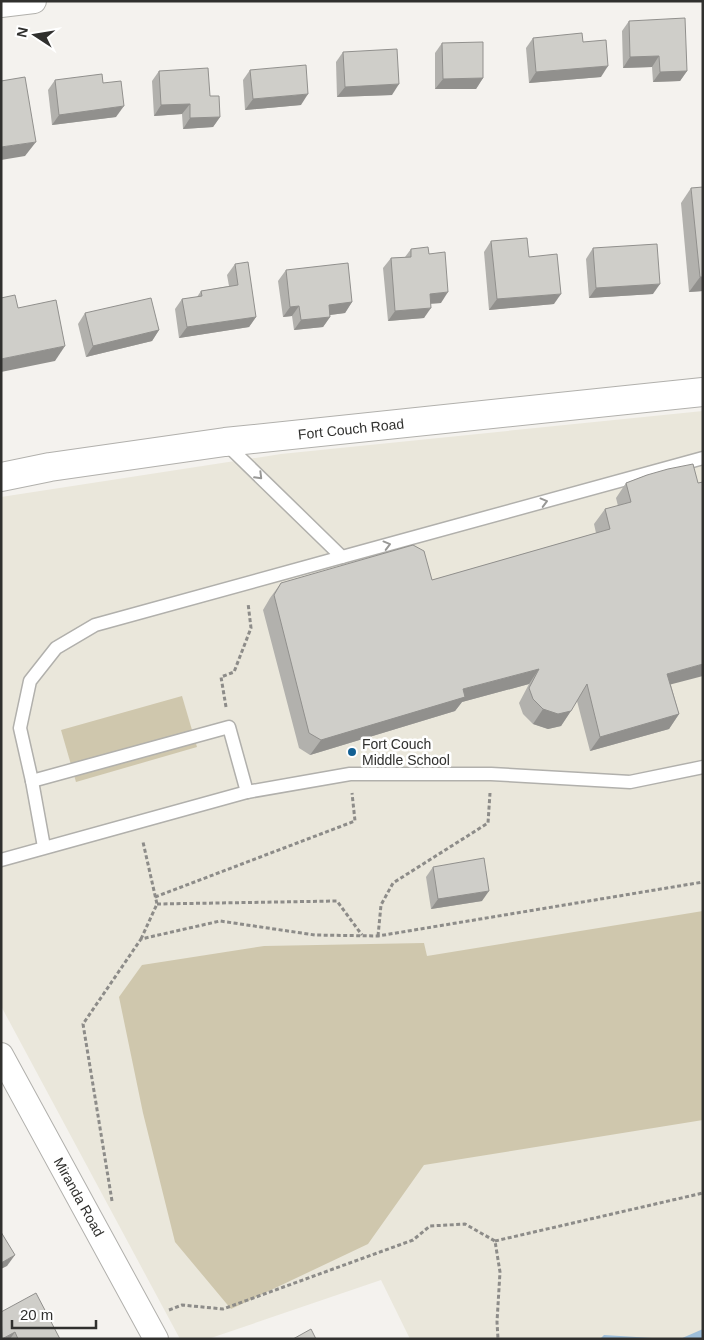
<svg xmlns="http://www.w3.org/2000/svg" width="704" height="1340" font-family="Arial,sans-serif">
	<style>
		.built { fill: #eae7db }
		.green { fill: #cfc7ad }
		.water { fill: #9ebfdb }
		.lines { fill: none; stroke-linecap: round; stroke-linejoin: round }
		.lane-casing { stroke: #b1b0ac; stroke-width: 15 }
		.street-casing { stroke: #b1b0ac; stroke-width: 26 }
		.secondary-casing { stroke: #b1b0ac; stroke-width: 30 }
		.path { stroke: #8d8c89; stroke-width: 3; stroke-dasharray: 4 2.5; stroke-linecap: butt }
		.lane { stroke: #fff; stroke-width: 12 }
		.street { stroke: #fff; stroke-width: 24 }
		.secondary { stroke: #fff; stroke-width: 28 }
		.wall { fill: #b2b1ad }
		.shaded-wall { fill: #91908d }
		.building { fill: #cfcec9; stroke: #91908d }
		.oneway { stroke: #989896 }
		.poi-dot { fill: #136093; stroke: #fff; stroke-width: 2 }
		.labels { text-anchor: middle; stroke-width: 5; stroke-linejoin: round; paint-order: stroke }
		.street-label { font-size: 14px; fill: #30302e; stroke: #fff }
		.poi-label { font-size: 14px; fill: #30302e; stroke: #fff; text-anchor: start }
	</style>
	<rect width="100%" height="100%" fill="#f4f2ee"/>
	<polygon class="built" points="703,411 703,1339 410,1339 381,1280 208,1339 180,1339 1,1006 1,497 281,454"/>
	<g class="green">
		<polygon points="182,696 197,747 76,782 61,730"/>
		<polygon points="703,911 703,1120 424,1165 368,1244 231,1309 175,1242 143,1113 119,997 142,965 264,946 424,943 427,956"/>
	</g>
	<g class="water">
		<polygon points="703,1329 703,1339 680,1339"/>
		<polygon points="604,1335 668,1339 600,1339"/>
	</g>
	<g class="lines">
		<defs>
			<g id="lane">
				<polyline points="226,444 342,557 703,458"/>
				<polyline points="32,781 229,727 247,792"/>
				<polyline points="44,847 32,781 20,728 30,681 56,648 95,625 342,557"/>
				<polyline points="1,860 247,792 350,774 491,774 630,782 703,767"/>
			</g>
			<g id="street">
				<polyline points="1,5 34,1"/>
				<polyline points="1,1055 156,1339"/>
			</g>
			<polyline id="secondary" points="1,477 50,467 225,442 703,392"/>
		</defs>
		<use href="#lane" class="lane-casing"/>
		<use href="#street" class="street-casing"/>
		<use href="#secondary" class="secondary-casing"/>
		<g class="path">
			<polyline points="226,707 221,677 234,672 251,628 248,603"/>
			<polyline points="155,897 355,821 352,793"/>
			<polyline points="157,904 337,901 362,935"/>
			<polyline points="378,936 381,905 393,883 488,823 490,793"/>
			<polyline points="141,939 157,904 143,842"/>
			<polyline points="112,1201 83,1024 141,939 220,921 315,935 378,936 703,882"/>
			<polyline points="495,1241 703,1193"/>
			<polyline points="169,1310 182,1305 223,1309 413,1240 430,1226 465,1224 495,1241 500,1272 497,1322 498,1339"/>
		</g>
		<use href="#lane" class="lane"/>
		<use href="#street" class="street"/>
		<use href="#secondary" class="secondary"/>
	</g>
	<g class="wall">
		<polygon points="629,21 687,71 680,81 653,82 652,67 623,68 622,31"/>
		<polygon points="533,38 583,42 601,77 529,83 526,48"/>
		<polygon points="442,43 483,78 476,89 435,89 435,53"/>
		<polygon points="343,52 392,95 337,97 336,62"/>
		<polygon points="250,70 301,105 245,110 243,80"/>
		<polygon points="159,71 210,96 220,117 213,127 183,129 182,114 154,116 152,81"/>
		<polygon points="55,80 103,83 116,117 52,125 48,90"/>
		<polygon points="691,188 703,291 689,292 681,203"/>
		<polygon points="491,241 529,257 554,304 489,310 484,252"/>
		<polygon points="593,248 653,294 589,298 586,259"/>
		<polygon points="411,249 429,254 441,303 430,304 424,318 388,321 383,268 391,258 405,257"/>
		<polygon points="235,264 256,317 249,327 179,338 175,309 182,299 197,297 201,291 229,286 227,275"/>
		<polygon points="286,270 352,302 345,313 330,315 330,317 323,327 294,330 292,316 283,317 278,281"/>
		<polygon points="85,313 159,330 152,341 86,357 78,324"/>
		<polygon points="647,475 671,685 679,714 669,729 590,751 577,701 561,726 548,729 533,724 523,714 519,703 529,684 462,702 455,711 310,755 299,748 263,610 270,598 281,583 432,580 596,533 594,524 605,509 618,506 616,498 626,483"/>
		<polygon points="433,867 482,901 431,909 426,877"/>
		<polygon points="1,1312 60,1339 1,1339"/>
	</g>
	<g class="shaded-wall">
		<polygon points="659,56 652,67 623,68 630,57"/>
		<polygon points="608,66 601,77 529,83 536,72"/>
		<polygon points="687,71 680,81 653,82 660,72"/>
		<polygon points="483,78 476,89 435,89 443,79"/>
		<polygon points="399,84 392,95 337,97 345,87"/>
		<polygon points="308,94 301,105 245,110 253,99"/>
		<polygon points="190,104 182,114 154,116 161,105"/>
		<polygon points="124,106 116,117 52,125 59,115"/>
		<polygon points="220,117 213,127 183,129 190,118"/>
		<polygon points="36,142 25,156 1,160 1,147"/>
		<polygon points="700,277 703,277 703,291 689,292"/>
		<polygon points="660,284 653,294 589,298 596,288"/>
		<polygon points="448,292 441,303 422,304 430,294"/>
		<polygon points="561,294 554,304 489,310 497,299"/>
		<polygon points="352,302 345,313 322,316 329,305"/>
		<polygon points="299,306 292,316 283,317 290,307"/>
		<polygon points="431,308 424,318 388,321 395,311"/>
		<polygon points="256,317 249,327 179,338 187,327"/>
		<polygon points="330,317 323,327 294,330 301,320"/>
		<polygon points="159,330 152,341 86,357 93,346"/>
		<polygon points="65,346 55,361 1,372 1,359"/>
		<polygon points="703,664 703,676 657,688 667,674"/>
		<polygon points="539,669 529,684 462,702 455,711 310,755 321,740 463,689"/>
		<polygon points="543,709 571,711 561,726 548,729 533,724"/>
		<polygon points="679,714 669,729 590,751 600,737"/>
		<polygon points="489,891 482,901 431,909 438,899"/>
		<polygon points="15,1255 7,1266 1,1269 1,1263"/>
		<polygon points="15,1332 10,1339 3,1339"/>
	</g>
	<g class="building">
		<polygon points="685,18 687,71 660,72 659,56 630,57 629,21"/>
		<polygon points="582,33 583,42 606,40 608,66 536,72 533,38"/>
		<polygon points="483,42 483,78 443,79 442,43"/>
		<polygon points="397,49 399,84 345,87 343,52"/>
		<polygon points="306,65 308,94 253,99 250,70"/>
		<polygon points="208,68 210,96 219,96 220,117 190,118 190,104 161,105 159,71"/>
		<polygon points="102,74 103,83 121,81 124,106 59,115 55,80"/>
		<polygon points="25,77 36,142 1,147 1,81"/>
		<polygon points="703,187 703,277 700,277 691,188"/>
		<polygon points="527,238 529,257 557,254 561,294 497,299 491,241"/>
		<polygon points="657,244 660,284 596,288 593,248"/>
		<polygon points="428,247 429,254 445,252 448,292 430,294 431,308 395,311 391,258 411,257 411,249"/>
		<polygon points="248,262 256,317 187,327 182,299 202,296 201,291 238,285 235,264"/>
		<polygon points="348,263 352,302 329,305 330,317 301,320 299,306 290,307 286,270"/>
		<polygon points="15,295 18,308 56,300 65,346 1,359 1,298"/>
		<polygon points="151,298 159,330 93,346 85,313"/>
		<polygon points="693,464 698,483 703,482 703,664 667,674 679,714 600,737 587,684 571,711 558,714 543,709 533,699 529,688 539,669 463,689 465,697 321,740 309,733 274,595 281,583 413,545 424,551 432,580 610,529 605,509 631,502 626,483 647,475 668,469"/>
		<polygon points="484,858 489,891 438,899 433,867"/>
		<polygon points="1,1232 15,1255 1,1263"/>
		<polygon points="36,1293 60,1339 18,1339 15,1332 2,1339 1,1312"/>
		<polygon points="311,1329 316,1339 293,1339"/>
	</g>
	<defs><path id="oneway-chevron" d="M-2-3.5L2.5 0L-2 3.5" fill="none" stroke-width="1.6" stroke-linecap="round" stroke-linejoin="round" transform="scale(1.25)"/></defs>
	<g class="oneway">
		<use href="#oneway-chevron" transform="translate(259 476) rotate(45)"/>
		<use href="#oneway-chevron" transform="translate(544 502) rotate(-15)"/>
		<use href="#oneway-chevron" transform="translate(387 545) rotate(-15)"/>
	</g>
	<circle class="poi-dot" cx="352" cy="752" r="5"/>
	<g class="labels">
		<g class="street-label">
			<text transform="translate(351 429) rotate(-6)" y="5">Fort Couch Road</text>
			<text transform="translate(79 1197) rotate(61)" y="5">Miranda Road</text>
		</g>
		<g class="poi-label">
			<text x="362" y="749">Fort Couch<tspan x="362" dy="16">Middle School</tspan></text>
		</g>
	</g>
	<rect width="704" height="1340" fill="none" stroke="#30302e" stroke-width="5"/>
	<g transform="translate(35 35) rotate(282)" stroke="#ffffff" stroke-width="4" paint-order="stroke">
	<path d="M0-4L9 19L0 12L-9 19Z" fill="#30302e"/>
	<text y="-8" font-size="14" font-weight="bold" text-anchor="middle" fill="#30302e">N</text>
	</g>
	<path d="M12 1320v8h84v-8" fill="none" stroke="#30302e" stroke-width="2.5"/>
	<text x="20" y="1320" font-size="15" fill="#30302e" stroke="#ffffff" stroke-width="4" paint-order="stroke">20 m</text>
</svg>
